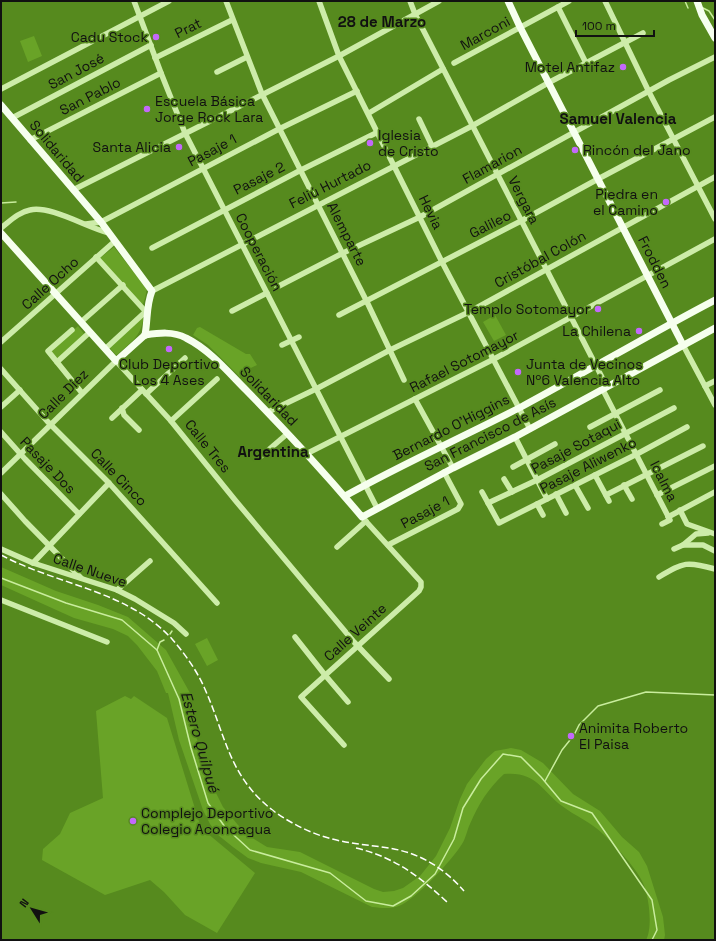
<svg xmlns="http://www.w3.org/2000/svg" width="716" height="941" font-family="'Space Grotesk',sans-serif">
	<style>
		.green { fill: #69a327 }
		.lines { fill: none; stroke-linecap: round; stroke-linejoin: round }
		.stream { stroke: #c9ed9d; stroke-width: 1.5 }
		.minor { stroke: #cdeca9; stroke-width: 5.5 }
		.major { stroke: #f6ffee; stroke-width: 7 }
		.rail { stroke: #fff; stroke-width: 1.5; stroke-dasharray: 7 3; stroke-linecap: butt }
		.poi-dot { fill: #c468fb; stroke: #568a1e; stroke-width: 1.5 }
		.labels { text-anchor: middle; stroke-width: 3; stroke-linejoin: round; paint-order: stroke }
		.street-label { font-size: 14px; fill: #111; stroke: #568a1e }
		.poi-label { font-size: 14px; fill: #111; stroke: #568a1e; text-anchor: end }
		.neighbourhood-label { font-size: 15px; font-weight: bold; fill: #111; stroke: #568a1e }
		.water-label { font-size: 15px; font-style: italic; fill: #111; stroke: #568a1e }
	</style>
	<rect width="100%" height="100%" fill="#568a1e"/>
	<g class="green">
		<polygon points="34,36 42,56 28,62 20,41"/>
		<polygon points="114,247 147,289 145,298 143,304 140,303 100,258"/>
		<path d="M144,315c-3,22 -11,25 -26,39l-2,1 -7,-8z"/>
		<polygon points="495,315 506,335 494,341 483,322"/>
		<polygon points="78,326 85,335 57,360 50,352"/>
		<polygon points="200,327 246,354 250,354 257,365 242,372 240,377 208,345 193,335 197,328"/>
		<path d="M1,567l55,24 42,14 30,12 38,33 24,43h-6l18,64 10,28 11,22 15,18 16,14 13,8 33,5 74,37 9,3 11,-1 9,-3 17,-12 16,-20 14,-28 10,-29 7,-15 19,-25 9,-8 16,-3 10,2 22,13 30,31 27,17 22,26 17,15 8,14 16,51 2,18 -1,5h-18c7,-12 3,-44 -3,-57 -6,-14 -28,-38 -40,-49 -12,-12 -28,-18 -41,-28 -21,-16 -26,-35 -58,-32 -16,15 -25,29 -34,50 -3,6 -4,14 -8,20 -9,15 -47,56 -63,62 -9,3 -17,2 -27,1l-71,-35 -40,-9 -13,-5 -15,-11 -15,-12 -8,-11 -7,-14 -24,-70 -11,-47h-2l-9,-22 -20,-26 -9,-9 -15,-7 -39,-11 -73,-33z"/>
		<polygon points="207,638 218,660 207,666 195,644"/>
		<polygon points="125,696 131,699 134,696 167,718 201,828 255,873 217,933 185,915 164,892 150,880 105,895 42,860 43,849 60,834 70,813 103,798 96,711"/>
	</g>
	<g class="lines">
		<g class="stream">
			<polyline points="685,1 688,8"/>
			<polyline points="703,8 709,11 715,20"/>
			<polyline points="1,203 16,202"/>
			<polyline points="1,578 66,603 122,620 157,650 179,699 191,748 208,803 225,827 250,850 330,873 366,901 393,906 411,896 435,874 454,839 463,808 481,779 503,754 521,757 541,777 561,801 592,813 652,900 657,930 652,940"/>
			<polyline points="170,634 172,631"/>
			<polyline points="157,650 160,642 164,640"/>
			<polyline points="545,781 562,750 574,735 579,725 598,706 646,692 715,695"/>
		</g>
		<g class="minor">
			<polyline points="134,1 161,73 185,133 377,508"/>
			<polyline points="226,1 262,94 367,302 404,380"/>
			<polyline points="319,1 339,56 442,262 530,429"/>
			<polyline points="410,1 415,14 607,387"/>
			<polyline points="605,1 649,92 715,219"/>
			<polyline points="558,7 586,63"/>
			<polyline points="155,58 232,20"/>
			<polyline points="454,63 569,1"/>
			<polyline points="217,72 247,57"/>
			<polyline points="1,89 169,1"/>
			<polyline points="369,113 443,69"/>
			<polyline points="12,118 151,45"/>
			<polyline points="419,119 432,146"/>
			<polyline points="30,140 161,73"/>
			<polyline points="73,190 339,56 439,1"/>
			<polyline points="86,224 101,222 279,129 357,91"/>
			<path d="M1,228c9,-7 18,-16 29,-18 20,-5 58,18 79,23"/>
			<polyline points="152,248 301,170 378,132"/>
			<polyline points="96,257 147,313 143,314 105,349"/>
			<polyline points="277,287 343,253 420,217 669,80 715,57"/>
			<polyline points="152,291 472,126 548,83 643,33"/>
			<polyline points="232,311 267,293"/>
			<polyline points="339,315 521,221 598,179 715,117"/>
			<polyline points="81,322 123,285"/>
			<polyline points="72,330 48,351 82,393"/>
			<polyline points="1,342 115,241"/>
			<polyline points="282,345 299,337"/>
			<polyline points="683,345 715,405"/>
			<polyline points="57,362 90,332"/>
			<polyline points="1,369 47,421 109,483 217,603"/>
			<polyline points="705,386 715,381"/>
			<polyline points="603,390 670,520 662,524"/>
			<polyline points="146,394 185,358"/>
			<polyline points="415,399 453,468"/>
			<polyline points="1,407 20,390"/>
			<polyline points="122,408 124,415 139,430"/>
			<polyline points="268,412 316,389 390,350 469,312 715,177"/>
			<polyline points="112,418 142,390"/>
			<polyline points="171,421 217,379"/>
			<polyline points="590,427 660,390"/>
			<polyline points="1,432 25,459 79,514"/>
			<polyline points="515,437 547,499"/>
			<polyline points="306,454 494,359 715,239"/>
			<polyline points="259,458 287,434"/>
			<polyline points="513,467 555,444"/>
			<polyline points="1,473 116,361 171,421 235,500 354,642 389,679"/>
			<polyline points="595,475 609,501"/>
			<polyline points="504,479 512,492"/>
			<polyline points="575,485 588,508"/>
			<polyline points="624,485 632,499"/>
			<polyline points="482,492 499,523 637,454 687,427"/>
			<polyline points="1,494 25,521 81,578"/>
			<polyline points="556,494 566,513"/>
			<polyline points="606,495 703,446"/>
			<polyline points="657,495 715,466"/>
			<polyline points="488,503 537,480 674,408"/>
			<polyline points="537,504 543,515"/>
			<polyline points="680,510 687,524 715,534"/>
			<polyline points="668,517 715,492"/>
			<polyline points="388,545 458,509 461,504 444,472"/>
			<polyline points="683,545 703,545 715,551"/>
			<polyline points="337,547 366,521"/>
			<polyline points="1,549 33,563 117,590 135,599 174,623 186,634"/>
			<polyline points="674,549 683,545 696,534 708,533"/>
			<polyline points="33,563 109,483"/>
			<path d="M659,577c25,-15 28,-16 56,-8"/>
			<polyline points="117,590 150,561"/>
			<polyline points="1,600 107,642"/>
			<polyline points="295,637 325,675 348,702"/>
			<polyline points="344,745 301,697 419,591 421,587 421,582 362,517"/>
		</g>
		<g class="major">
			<polyline points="508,1 520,27 683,345"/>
			<polyline points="697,1 702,15 715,38"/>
			<path d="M1,105l100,117 51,69c-6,15 -4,28 -7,44"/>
			<polyline points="1,233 116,361 145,335"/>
			<path d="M145,335c14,-2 28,-4 41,3 24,12 42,34 60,52 40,41 79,83 116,127l91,-49 62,-31 200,-109"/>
			<path d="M345,496c57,-32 118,-59 176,-89 65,-35 129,-73 194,-107"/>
		</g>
		<g class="rail">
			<path d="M1,555c56,30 126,35 171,84 12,14 24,30 32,48 22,48 24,90 71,125 17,12 37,22 57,27 19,5 38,6 57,9 31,5 55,20 75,43"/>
			<path d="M356,848c38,9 63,28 91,54"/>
		</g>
	</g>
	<g class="poi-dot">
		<circle cx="156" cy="37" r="4"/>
		<circle cx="623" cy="67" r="4"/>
		<circle cx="147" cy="109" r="4"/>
		<circle cx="370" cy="143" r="4"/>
		<circle cx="179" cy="147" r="4"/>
		<circle cx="575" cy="150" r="4"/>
		<circle cx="666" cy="202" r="4"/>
		<circle cx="598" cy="309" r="4"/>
		<circle cx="639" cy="331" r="4"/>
		<circle cx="169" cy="349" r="4"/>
		<circle cx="518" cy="372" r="4"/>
		<circle cx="571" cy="736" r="4"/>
		<circle cx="133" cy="821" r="4"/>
	</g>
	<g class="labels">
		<g class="street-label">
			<text transform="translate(188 28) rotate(-26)" y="5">Prat</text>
			<text transform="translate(485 33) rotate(-29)" y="5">Marconi</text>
			<text transform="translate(76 71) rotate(-28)" y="5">San José</text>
			<text transform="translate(90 96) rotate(-27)" y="5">San Pablo</text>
			<text transform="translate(212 150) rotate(-28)" y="5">Pasaje 1</text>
			<text transform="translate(57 151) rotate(50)" y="5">Solidaridad</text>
			<text transform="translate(492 164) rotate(-29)" y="5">Flamarion</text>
			<text transform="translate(259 178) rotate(-27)" y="5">Pasaje 2</text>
			<text transform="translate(330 184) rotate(-27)" y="5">Feliú Hurtado</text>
			<text transform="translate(524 200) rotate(63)" y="5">Vergara</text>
			<text transform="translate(431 212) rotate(64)" y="5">Hevia</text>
			<text transform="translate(490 224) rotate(-27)" y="5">Galileo</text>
			<text transform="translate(347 234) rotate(63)" y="5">Alemparte</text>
			<text transform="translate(259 252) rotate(63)" y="5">Cooperación</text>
			<text transform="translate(540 259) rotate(-29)" y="5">Cristóbal Colón</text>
			<text transform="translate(655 262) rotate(63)" y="5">Frodden</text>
			<text transform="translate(50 283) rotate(-42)" y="5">Calle Ocho</text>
			<text transform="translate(464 361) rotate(-27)" y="5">Rafael Sotomayor</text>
			<text transform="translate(63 394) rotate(-45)" y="5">Calle Diez</text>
			<text transform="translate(269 396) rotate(46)" y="5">Solidaridad</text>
			<text transform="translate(451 427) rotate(-27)" y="5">Bernardo O'Higgins</text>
			<text transform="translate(490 434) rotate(-27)" y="5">San Francisco de Asís</text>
			<text transform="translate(208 446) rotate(51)" y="5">Calle Tres</text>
			<text transform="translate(576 446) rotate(-28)" y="5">Pasaje Sotaqui</text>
			<text transform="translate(48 465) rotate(46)" y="5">Pasaje Dos</text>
			<text transform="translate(588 465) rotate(-27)" y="5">Pasaje Aliwenko</text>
			<text transform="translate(119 477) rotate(46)" y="5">Calle Cinco</text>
			<text transform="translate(664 481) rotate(63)" y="5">Icalma</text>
			<text transform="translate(425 512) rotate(-28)" y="5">Pasaje 1</text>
			<text transform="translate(90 570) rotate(19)" y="5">Calle Nueve</text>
			<text transform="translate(355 632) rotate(-42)" y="5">Calle Veinte</text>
		</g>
		<g class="poi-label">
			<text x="148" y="42">Cadu Stock</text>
			<text x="615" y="72">Motel Antifaz</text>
			<text x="155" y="106" text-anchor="start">Escuela Básica<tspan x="155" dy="16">Jorge Rock Lara</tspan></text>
			<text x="378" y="140" text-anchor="start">Iglesia<tspan x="378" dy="16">de Cristo</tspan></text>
			<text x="171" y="152">Santa Alicia</text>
			<text x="583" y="155" text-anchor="start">Rincón del Jano</text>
			<text x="658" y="199">Piedra en<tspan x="658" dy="16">el Camino</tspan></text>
			<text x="590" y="314">Templo Sotomayor</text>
			<text x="631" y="336">La Chilena</text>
			<text x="169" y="369" text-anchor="middle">Club Deportivo<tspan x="169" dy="16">Los 4 Ases</tspan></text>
			<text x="526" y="369" text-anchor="start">Junta de Vecinos<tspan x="526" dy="16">Nº6 Valencia Alto</tspan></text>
			<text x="579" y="733" text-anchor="start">Animita Roberto<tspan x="579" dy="16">El Paisa</tspan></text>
			<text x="141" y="818" text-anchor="start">Complejo Deportivo<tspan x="141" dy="16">Colegio Aconcagua</tspan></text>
		</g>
		<g class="neighbourhood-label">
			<text x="382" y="27">28 de Marzo</text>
			<text x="618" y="124">Samuel Valencia</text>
			<text x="273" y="457">Argentina</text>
		</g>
		<g class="water-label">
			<text transform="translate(200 742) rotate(74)" y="5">Estero Quilpué</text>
		</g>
	</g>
	<rect width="716" height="941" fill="none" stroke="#111111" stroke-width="4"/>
	<g transform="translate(32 909) rotate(307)" stroke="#568a1e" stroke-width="3" paint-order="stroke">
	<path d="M0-3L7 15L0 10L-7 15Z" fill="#111111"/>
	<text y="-6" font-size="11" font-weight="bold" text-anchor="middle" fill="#111111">N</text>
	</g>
	<path d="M576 30v6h78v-6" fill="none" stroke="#111111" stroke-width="2"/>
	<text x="582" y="30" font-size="12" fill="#111111" stroke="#568a1e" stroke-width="3" paint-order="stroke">100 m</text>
</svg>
